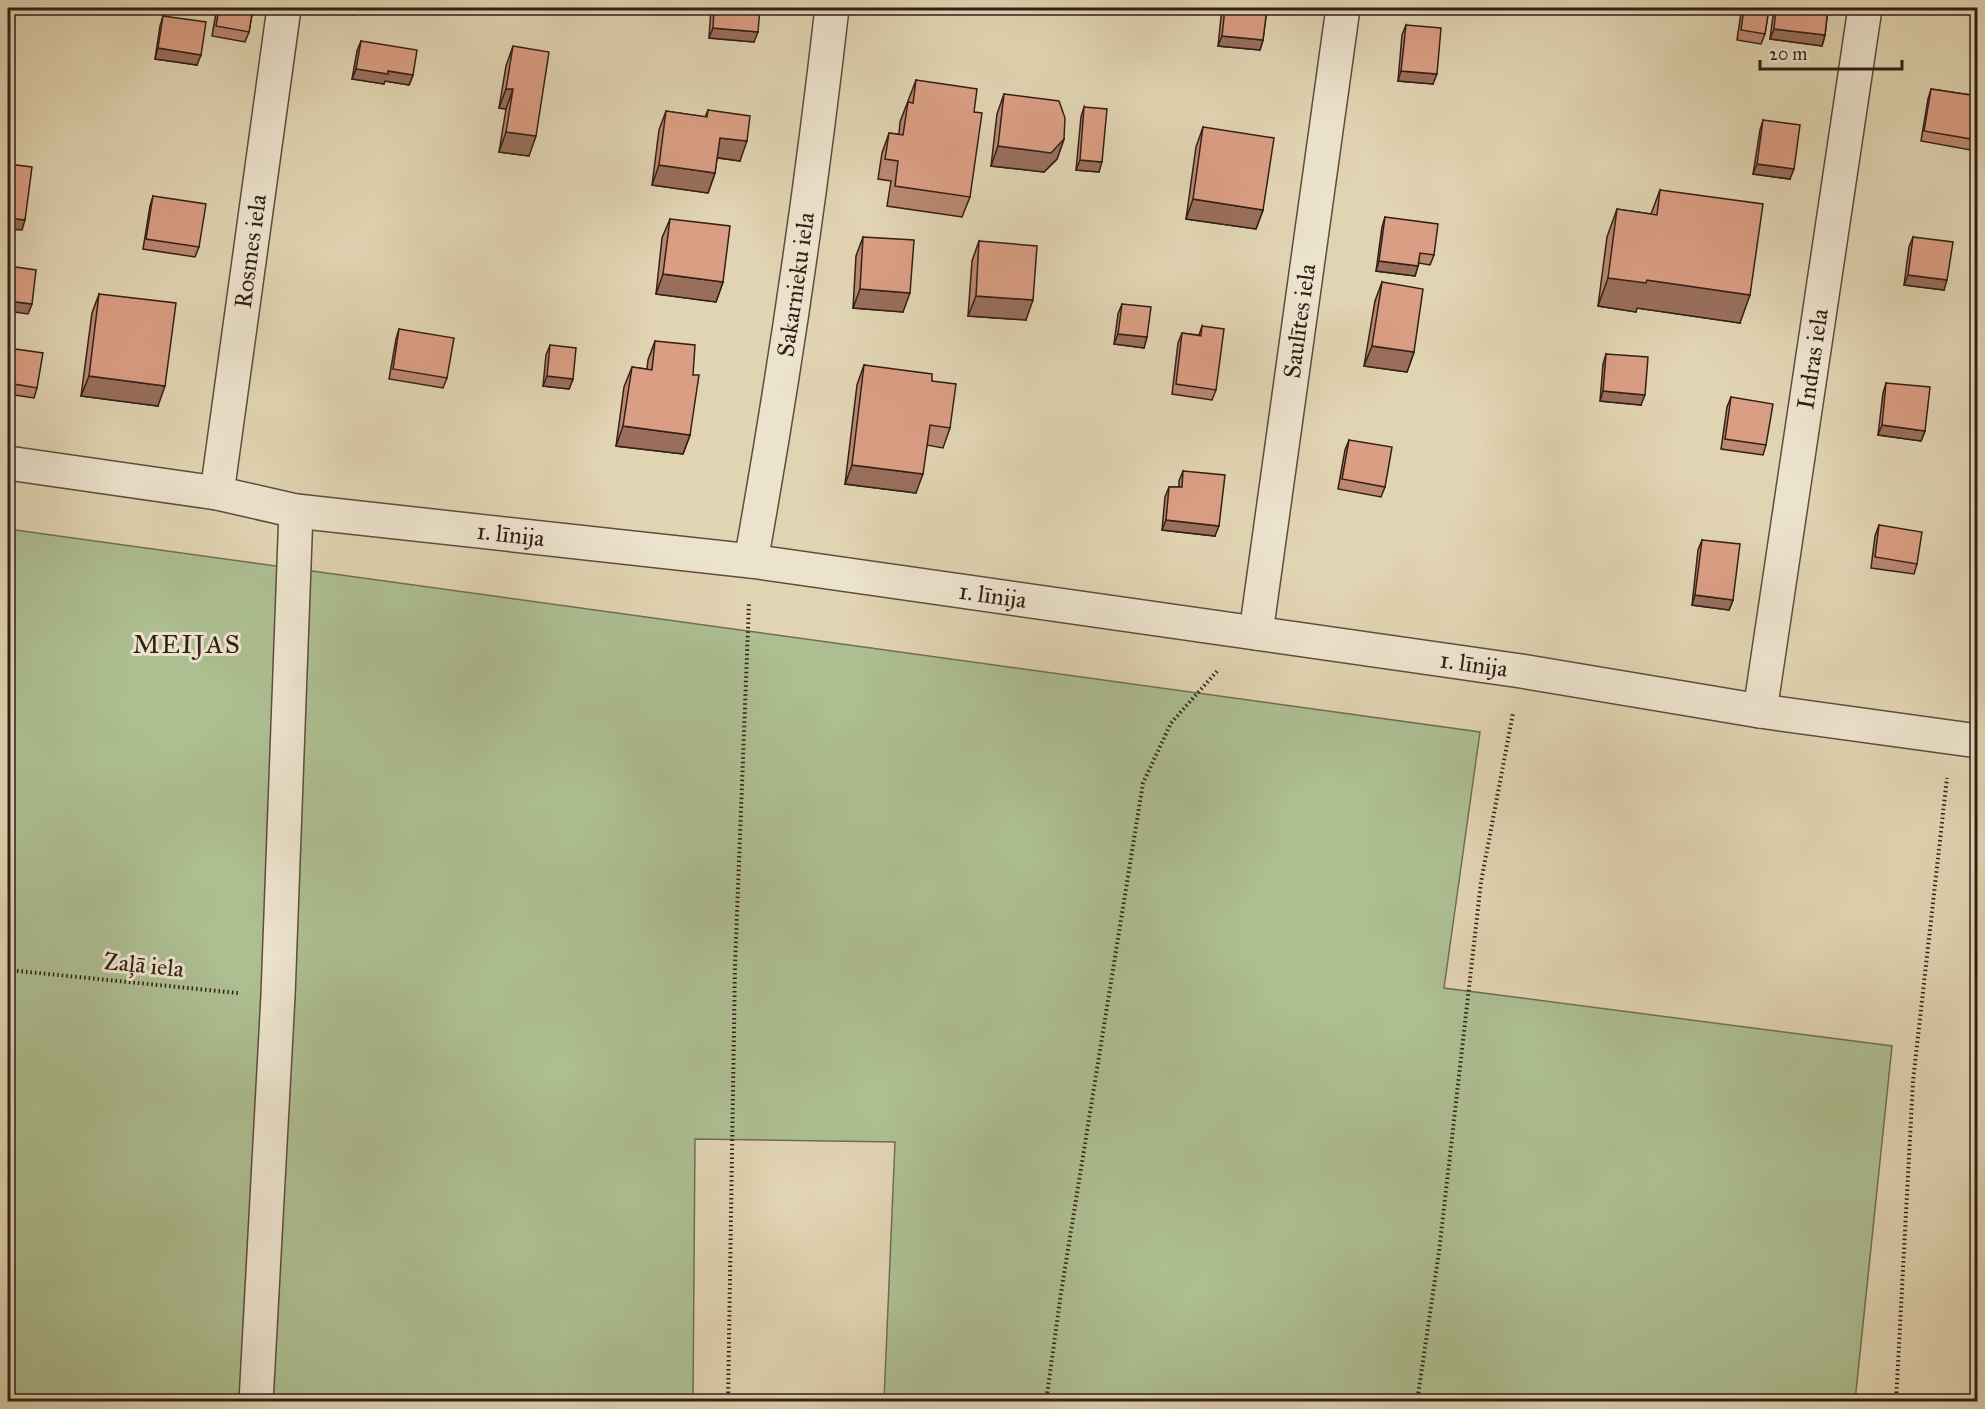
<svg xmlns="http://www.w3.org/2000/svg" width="1985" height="1409" font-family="'IM FELL Great Primer',serif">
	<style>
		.green { fill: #adbe91; stroke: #706e54; stroke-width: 1.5 }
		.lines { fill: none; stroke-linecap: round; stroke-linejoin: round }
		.minor-casing { stroke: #5e4c3e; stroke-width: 36 }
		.path { stroke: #331f17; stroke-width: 4; stroke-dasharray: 1.5 3; stroke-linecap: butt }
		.minor { stroke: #ece3cd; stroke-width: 33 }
		.wall { fill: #bb8872; stroke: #331f17; stroke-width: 1.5 }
		.shaded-wall { fill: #996f5c; stroke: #331f17; stroke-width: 1.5 }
		.building { fill: #da9e84; stroke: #331f17; stroke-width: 1.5 }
		.labels { text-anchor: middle; stroke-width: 6; stroke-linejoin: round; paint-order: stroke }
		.street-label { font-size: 24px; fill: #331f17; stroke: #ece3cd }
		.neighbourhood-label { font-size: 26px; letter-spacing: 1.5px; fill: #331f17; stroke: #ece3cd }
	</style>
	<rect width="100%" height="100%" fill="#e1d4b2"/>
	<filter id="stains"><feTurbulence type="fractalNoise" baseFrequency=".00333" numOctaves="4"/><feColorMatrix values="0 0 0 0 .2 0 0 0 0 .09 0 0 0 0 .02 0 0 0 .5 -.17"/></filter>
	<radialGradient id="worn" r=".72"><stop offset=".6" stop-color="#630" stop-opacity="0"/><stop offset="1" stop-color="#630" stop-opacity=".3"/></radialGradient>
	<polygon class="green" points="8,529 1480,732 1444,988 1892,1046 1855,1401 884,1401 895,1142 695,1139 693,1401 8,1402"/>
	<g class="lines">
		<defs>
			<g id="minor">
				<path id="s1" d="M8,463l209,30 79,18 455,50 770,110 239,40 218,30"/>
				<path id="s2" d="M217,493l67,-485"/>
				<path id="s3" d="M751,561c33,-184 60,-369 81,-553"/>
				<path id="s4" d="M1256,633l87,-625"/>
				<path id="s5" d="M1760,711l105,-703"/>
				<polyline points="256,1402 278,996 296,511"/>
			</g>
		</defs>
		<use href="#minor" class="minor-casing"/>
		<g class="path">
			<polyline points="8,970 238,993"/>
			<polyline points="728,1402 735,966 749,602"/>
			<polyline points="1046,1402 1061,1293 1143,783 1171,723 1219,669"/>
			<polyline points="1417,1402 1439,1252 1481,882 1513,713"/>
			<polyline points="1896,1402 1913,1081 1947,778"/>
		</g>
		<use href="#minor" class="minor"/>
	</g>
	<g class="wall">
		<polygon points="218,8 253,8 249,32 245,42 212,36 216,13"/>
		<polygon points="711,8 760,8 754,42 709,38"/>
		<polygon points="1222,8 1267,8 1263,40 1260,50 1218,46"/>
		<polygon points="1743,8 1769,8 1765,34 1761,44 1737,40 1741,13"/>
		<polygon points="1774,8 1828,8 1825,35 1822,46 1770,39"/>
		<polygon points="163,16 197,65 155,59 160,26"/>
		<polygon points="1406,25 1433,84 1398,81 1402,35"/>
		<polygon points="361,41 413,75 409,85 385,81 384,84 352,79 357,51"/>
		<polygon points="513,46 529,156 499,152 506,109 499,108 506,66"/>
		<polygon points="916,80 974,112 970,197 962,217 887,206 891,181 878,179 882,153 889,133 899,134 900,122"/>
		<polygon points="1931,89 1977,96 1977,147 1976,151 1921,141 1928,99"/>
		<polygon points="1004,94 1064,139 1057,159 1044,172 991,166 997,114"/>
		<polygon points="1084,107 1099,172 1076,170 1081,117"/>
		<polygon points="708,110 740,161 717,158 715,173 708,193 652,185 659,130 666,111 705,117"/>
		<polygon points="1763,120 1790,179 1753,174 1760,130"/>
		<polygon points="1203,127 1263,210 1256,229 1186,219 1196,147"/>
		<polygon points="1660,190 1740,323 1637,308 1636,312 1598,306 1607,237 1617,209 1651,214"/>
		<polygon points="153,196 199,247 195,257 143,249 150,206"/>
		<polygon points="1385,217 1434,255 1430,265 1419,263 1415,276 1376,271 1382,227"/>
		<polygon points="670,219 723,282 716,302 656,294 662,238"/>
		<polygon points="863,237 903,312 853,308 856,256"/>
		<polygon points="1913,237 1944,290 1904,285 1909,247"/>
		<polygon points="979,241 1026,320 968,316 972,261"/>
		<polygon points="1382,282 1414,352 1407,372 1364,366 1375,301"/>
		<polygon points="99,294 158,406 81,396 92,313"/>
		<polygon points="1122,304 1147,337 1144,348 1114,344 1118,314"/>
		<polygon points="1202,326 1216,390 1212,400 1172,394 1178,343 1182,333 1199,335"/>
		<polygon points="399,329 447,378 443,388 389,379 396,339"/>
		<polygon points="655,341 693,375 690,435 683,454 616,446 624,387 632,367 647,369 648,360"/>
		<polygon points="550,345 573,379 569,389 543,386 546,355"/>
		<polygon points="8,348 37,388 34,398 8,394"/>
		<polygon points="1606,354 1641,405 1600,401 1603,364"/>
		<polygon points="864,365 932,381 950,428 943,448 927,445 916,493 845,484 857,385"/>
		<polygon points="1886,383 1925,431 1921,441 1878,435 1883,393"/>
		<polygon points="1731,397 1766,445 1763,455 1721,449 1727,407"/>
		<polygon points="1349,440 1385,487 1381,497 1338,489 1345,450"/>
		<polygon points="1183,471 1215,536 1162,530 1165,497 1169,487 1179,487 1179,481"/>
		<polygon points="1879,525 1917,564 1914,574 1871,568 1875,536"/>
		<polygon points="1702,540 1733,600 1729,610 1692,605 1698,550"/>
	</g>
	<g class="shaded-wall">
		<polygon points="327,8 356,8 353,15 326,11"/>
		<polygon points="713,28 758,32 754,42 709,38"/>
		<polygon points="1774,29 1825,35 1822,46 1770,39"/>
		<polygon points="1222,36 1263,40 1260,50 1218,46"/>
		<polygon points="158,48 201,55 197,65 155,59"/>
		<polygon points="356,69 388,71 413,75 409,85 385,81 384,84 352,79"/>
		<polygon points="1401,71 1437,74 1433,84 1398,81"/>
		<polygon points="506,89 513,89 506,109 499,108"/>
		<polygon points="506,132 536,136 529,156 499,152"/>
		<polygon points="720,138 747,141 740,161 713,157"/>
		<polygon points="1064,139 1057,159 1044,172 991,166 998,146"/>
		<polygon points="1080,160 1102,162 1099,172 1076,170"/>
		<polygon points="1757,164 1794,169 1790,179 1753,174"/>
		<polygon points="659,165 715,173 708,193 652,185"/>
		<polygon points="1193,199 1263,210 1256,229 1186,219"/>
		<polygon points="8,218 25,220 22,230 8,229"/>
		<polygon points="1379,261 1418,266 1415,276 1376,271"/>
		<polygon points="663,274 723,282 716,302 656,294"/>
		<polygon points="1908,275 1947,280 1944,290 1904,285"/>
		<polygon points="1608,278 1647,280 1750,295 1740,323 1637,308 1636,312 1598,306"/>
		<polygon points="860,289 910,293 903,312 853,308"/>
		<polygon points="976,296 1033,300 1026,320 968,316"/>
		<polygon points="8,301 32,304 28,314 8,311"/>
		<polygon points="1118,334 1147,337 1144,348 1114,344"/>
		<polygon points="1372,346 1414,352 1407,372 1364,366"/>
		<polygon points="89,376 165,386 158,406 81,396"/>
		<polygon points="547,376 573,379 569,389 543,386"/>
		<polygon points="1603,391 1645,395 1641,405 1600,401"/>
		<polygon points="1882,425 1925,431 1921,441 1878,435"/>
		<polygon points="623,426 690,435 683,454 616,446"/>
		<polygon points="852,465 923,474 916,493 845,484"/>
		<polygon points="1166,520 1219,526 1215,536 1162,530"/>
		<polygon points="1695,595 1733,600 1729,610 1692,605"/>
	</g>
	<g class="building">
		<polygon points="219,8 253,8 249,32 216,26"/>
		<polygon points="714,8 760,8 758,32 713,28"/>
		<polygon points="1225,8 1267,8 1263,40 1222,36"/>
		<polygon points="1744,8 1769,8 1765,34 1741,30"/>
		<polygon points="1776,8 1828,8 1825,35 1774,29"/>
		<polygon points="163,16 206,22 201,55 158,48"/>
		<polygon points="1406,25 1441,28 1437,74 1401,71"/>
		<polygon points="361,41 417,50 413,75 388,71 388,74 356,69"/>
		<polygon points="513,46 549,52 536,136 506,132 513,89 506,89"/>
		<polygon points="916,80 977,89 974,112 982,113 970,197 895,186 898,161 885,159 889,133 903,135 908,102 913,103"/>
		<polygon points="1931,89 1977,96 1977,140 1924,131"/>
		<polygon points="1004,94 1059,101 1065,118 1064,139 1051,153 998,146"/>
		<polygon points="1084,107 1107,109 1102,162 1080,160"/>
		<polygon points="708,110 750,116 747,141 720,138 715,173 659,165 666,111 707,117"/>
		<polygon points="1763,120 1800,125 1794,169 1757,164"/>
		<polygon points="1203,127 1274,138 1263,210 1193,199"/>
		<polygon points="8,164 32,167 25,220 8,218"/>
		<polygon points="1660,190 1763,204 1750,295 1647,280 1646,283 1608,278 1617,209 1657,215"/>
		<polygon points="153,196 206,204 199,247 146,239"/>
		<polygon points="1385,217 1438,224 1434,255 1420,253 1418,266 1379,261"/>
		<polygon points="670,219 730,226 723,282 663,274"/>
		<polygon points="863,237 914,240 910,293 860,289"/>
		<polygon points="1913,237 1953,242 1947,280 1908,275"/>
		<polygon points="979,241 1037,246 1033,300 976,296"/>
		<polygon points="8,266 36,270 32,304 8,301"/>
		<polygon points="1382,282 1423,289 1414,352 1372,346"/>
		<polygon points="99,294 176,303 165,386 89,376"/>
		<polygon points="1122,304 1151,307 1147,337 1118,334"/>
		<polygon points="1202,326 1224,329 1216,390 1176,384 1182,333 1201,336"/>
		<polygon points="399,329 454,338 447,378 393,369"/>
		<polygon points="655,341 695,345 693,375 699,375 690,435 623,426 632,367 652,370"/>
		<polygon points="550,345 576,348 573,379 547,376"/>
		<polygon points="8,348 43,353 37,388 8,383"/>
		<polygon points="1606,354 1648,357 1645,395 1603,391"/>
		<polygon points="864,365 932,374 932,381 956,384 950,428 930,425 923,474 852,465"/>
		<polygon points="1886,383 1930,387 1925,431 1882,425"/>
		<polygon points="1731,397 1773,404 1766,445 1725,439"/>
		<polygon points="1349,440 1392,447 1385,487 1342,479"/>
		<polygon points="1183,471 1225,475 1219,526 1166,520 1169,487 1182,487"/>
		<polygon points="1879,525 1922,532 1917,564 1875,557"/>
		<polygon points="1702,540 1740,544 1733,600 1695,595"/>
	</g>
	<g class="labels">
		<g class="street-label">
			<text dy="8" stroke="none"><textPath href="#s2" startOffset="244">Rosmes iela</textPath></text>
			<text dy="8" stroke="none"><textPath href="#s3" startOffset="280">Sakarnieku iela</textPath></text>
			<text dy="8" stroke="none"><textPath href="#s4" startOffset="315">Saulītes iela</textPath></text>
			<text dy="8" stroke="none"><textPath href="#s5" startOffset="356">Indras iela</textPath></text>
			<text dy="8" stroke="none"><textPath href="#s1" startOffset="508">1. līnija</textPath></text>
			<text dy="8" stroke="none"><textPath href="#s1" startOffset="994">1. līnija</textPath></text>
			<text dy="8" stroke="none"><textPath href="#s1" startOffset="1480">1. līnija</textPath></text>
			<text transform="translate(144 965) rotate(6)" y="8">Zaļā iela</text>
		</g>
		<g class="neighbourhood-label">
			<text x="187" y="653">MEIJAS</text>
		</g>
	</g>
	<rect width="1985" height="1409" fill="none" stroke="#e1d4b2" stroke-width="30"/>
	<rect x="9" y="9" width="1967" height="1391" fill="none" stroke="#331f17" stroke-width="3"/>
	<rect x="15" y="15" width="1955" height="1379" fill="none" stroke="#331f17" stroke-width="1.5"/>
	<path d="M1760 60v9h142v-9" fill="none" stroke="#331f17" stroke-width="3"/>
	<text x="1769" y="60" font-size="18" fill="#331f17" stroke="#ece3cd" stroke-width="4.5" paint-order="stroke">20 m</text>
	<rect width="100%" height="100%" filter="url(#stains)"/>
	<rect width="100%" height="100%" fill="url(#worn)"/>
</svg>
